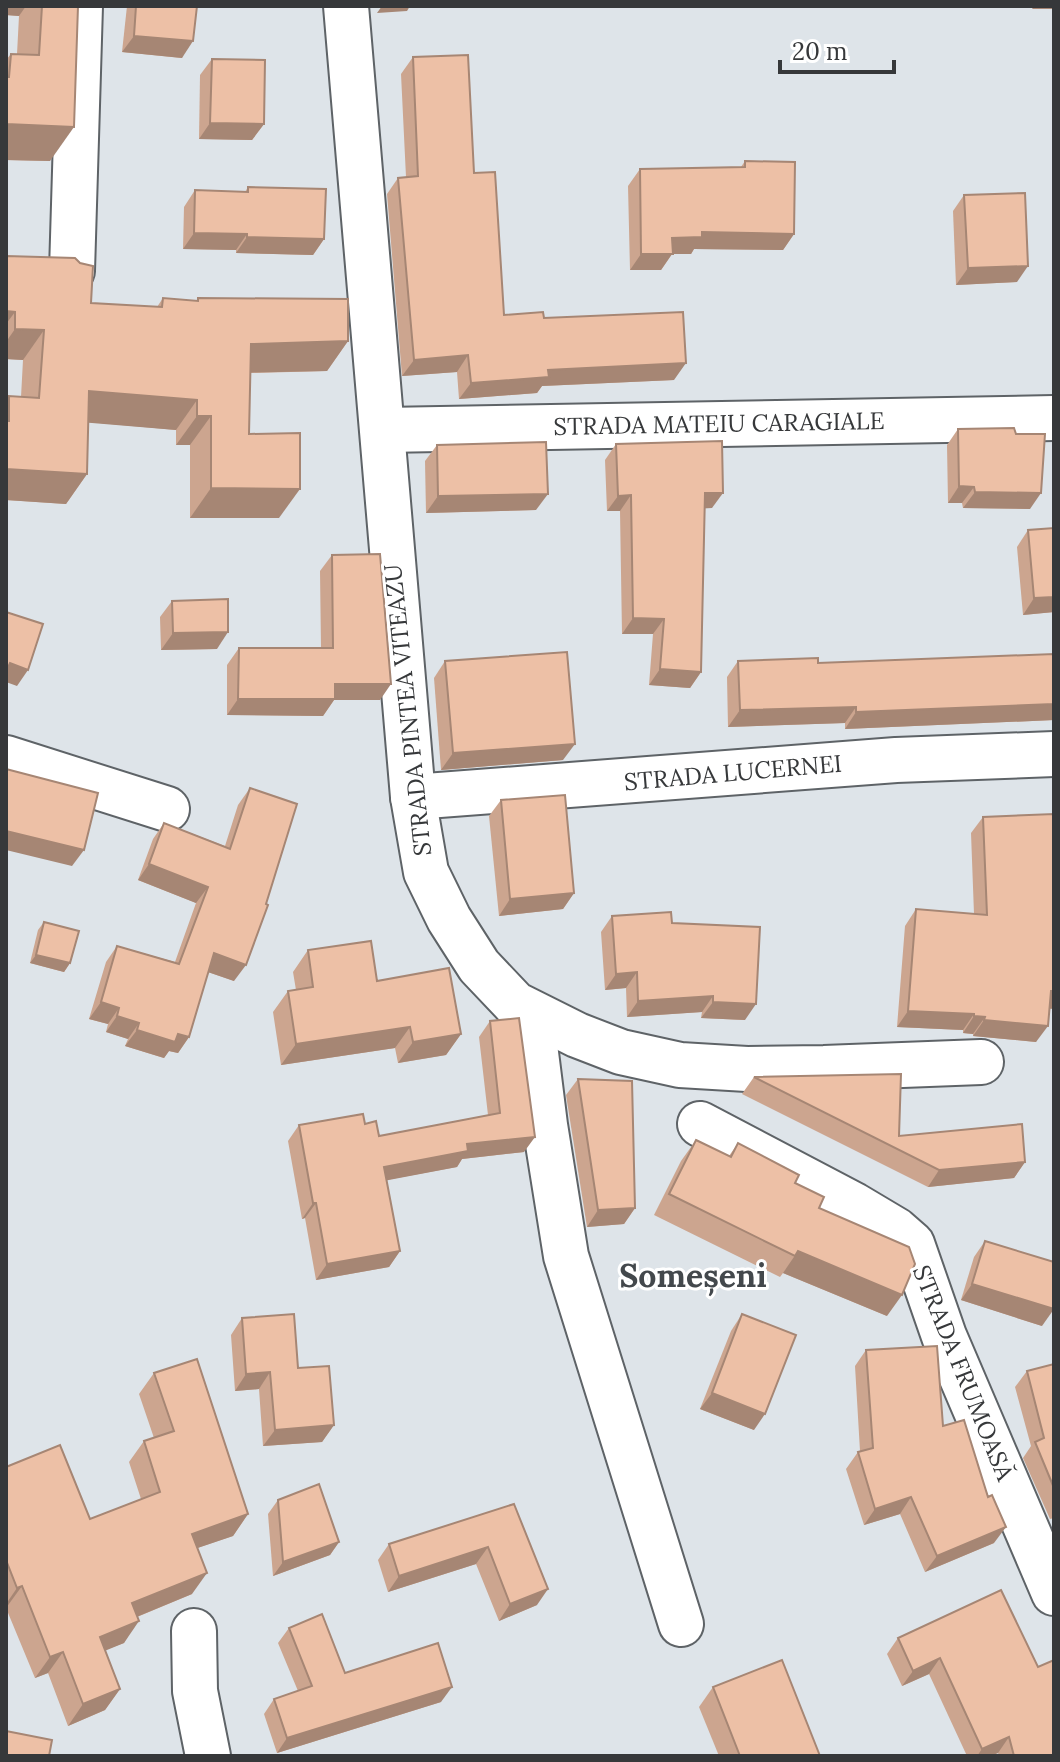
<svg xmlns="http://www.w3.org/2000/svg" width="1060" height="1762" font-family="Lora,serif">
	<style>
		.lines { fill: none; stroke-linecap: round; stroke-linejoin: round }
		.minor-casing { stroke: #5e6367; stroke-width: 48 }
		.minor { stroke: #fff; stroke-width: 44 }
		.wall { fill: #cca58f }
		.shaded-wall { fill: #a68674 }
		.building { fill: #edc0a6; stroke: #a68674; stroke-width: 2 }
		.labels { text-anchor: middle; stroke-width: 6; stroke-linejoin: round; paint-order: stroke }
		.street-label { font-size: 24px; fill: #36383a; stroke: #fff }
		.district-label { font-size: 32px; font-weight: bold; fill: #43484c; stroke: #fff }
	</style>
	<rect width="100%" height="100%" fill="#dee4e9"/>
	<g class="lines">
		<defs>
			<g id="minor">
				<polyline points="346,6 413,797 426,872 449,919 479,966 515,1004 577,1035 621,1052 680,1065 747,1069 824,1068 981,1062"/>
				<polyline points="72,271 80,6"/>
				<polyline points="384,430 1054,418"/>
				<polyline points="6,758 167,809"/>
				<polyline points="413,797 896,760 1054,754"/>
				<polyline points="531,1013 545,1125 566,1256 681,1624"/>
				<polyline points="700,1124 854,1205 896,1230 912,1244 944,1336 1054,1593"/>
				<polyline points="194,1631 195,1691 208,1756"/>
			</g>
		</defs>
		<use href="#minor" class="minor-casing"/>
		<use href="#minor" class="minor"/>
	</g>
	<g class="wall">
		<polygon points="6,6 78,6 50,161 6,160 6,60 11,54 17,54 19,16 6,15"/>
		<polygon points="127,6 197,6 182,58 122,52"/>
		<polygon points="413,57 474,173 504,315 544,318 674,380 542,386 537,393 459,399 457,372 402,376 387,194 398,178 406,177 401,74"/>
		<polygon points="212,59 264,124 252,140 199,139 200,75"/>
		<polygon points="745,161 794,234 783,250 694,249 691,254 672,254 661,270 630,270 628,186 640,169 741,167"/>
		<polygon points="248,187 324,239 313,255 236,253 236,250 183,249 184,207 195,190 245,192"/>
		<polygon points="964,195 1017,282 956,285 953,211"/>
		<polygon points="6,256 91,303 157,307 163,298 196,301 198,298 348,341 327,371 250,373 249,434 279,518 190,518 190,445 176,445 176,430 88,422 87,474 66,504 6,500 6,400 9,396 21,397 23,360 6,359"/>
		<polygon points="958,429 1030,509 963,508 962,503 948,503 947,445"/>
		<polygon points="616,444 712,508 705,508 701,672 690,688 649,685 653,634 622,634 620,511 607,511 605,460"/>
		<polygon points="437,445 536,510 426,513 425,461"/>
		<polygon points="1054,528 1054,612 1023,615 1017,547 1028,530"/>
		<polygon points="332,555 380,700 334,700 323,716 227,715 227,665 239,648 321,648 320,571"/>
		<polygon points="172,601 217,649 161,650 160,617"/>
		<polygon points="1054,654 1054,720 845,729 845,723 728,727 727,677 738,661 818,663"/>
		<polygon points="445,661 563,760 441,770 434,678"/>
		<polygon points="250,788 234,981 208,972 189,1037 178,1053 169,1051 164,1058 125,1046 128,1039 106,1032 108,1024 89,1019 106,962 117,946 175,962 196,903 138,880 153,839 164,823 225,846 238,805"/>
		<polygon points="501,800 574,893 563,909 499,916 489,816"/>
		<polygon points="983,817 1049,1008 1036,1042 973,1036 973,1034 963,1033 963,1030 897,1027 905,926 916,909 974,914 971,833"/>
		<polygon points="612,916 672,923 745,1020 701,1018 702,1012 627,1017 626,988 605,990 601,932"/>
		<polygon points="44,922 70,963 64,972 30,963 38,930"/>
		<polygon points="308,950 377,981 461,1034 446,1055 398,1063 395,1048 281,1065 273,1012 288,991 296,990 293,972"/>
		<polygon points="490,1021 524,1152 462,1159 457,1167 386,1180 400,1251 389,1267 316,1280 305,1218 302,1219 288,1141 299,1125 365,1124 379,1136 488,1115 479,1037"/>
		<polygon points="754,1077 899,1136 1025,1162 1014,1178 928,1187 742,1094"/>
		<polygon points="578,1079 635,1208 624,1224 587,1227 566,1095"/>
		<polygon points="696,1140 729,1156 738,1143 795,1183 819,1208 887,1316 783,1273 780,1277 654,1215 681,1161"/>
		<polygon points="985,1241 1042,1326 961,1300 974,1257"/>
		<polygon points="742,1314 754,1430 700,1409 731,1331"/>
		<polygon points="242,1318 298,1368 334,1425 322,1442 263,1446 259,1389 235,1391 231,1335"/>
		<polygon points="866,1350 943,1426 994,1543 925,1572 900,1514 864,1525 846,1469 858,1452 860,1451 855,1366"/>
		<polygon points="1054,1364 1054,1518 1050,1519 1023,1458 1031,1446 1015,1387 1027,1371"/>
		<polygon points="154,1373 248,1514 233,1536 197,1548 192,1594 137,1617 124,1643 105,1650 120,1689 105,1710 68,1726 48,1673 35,1678 6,1608 6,1467 90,1519 141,1499 129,1462 144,1441 154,1438 139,1394"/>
		<polygon points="278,1500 339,1542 330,1555 273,1576 268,1514"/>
		<polygon points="514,1504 537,1605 499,1621 476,1564 388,1592 378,1560 389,1544"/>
		<polygon points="289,1628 345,1673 441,1702 277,1753 264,1714 274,1699 298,1691 278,1643"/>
		<polygon points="898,1638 1038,1667 1054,1756 999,1756 998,1753 990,1756 967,1756 929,1674 902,1686 887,1654"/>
		<polygon points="713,1687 820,1756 719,1756 699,1707"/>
	</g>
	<g class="shaded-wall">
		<polygon points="6,6 26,6 19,16 6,15"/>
		<polygon points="382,6 410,6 407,11 377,13"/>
		<polygon points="700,6 738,6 699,8"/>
		<polygon points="1034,6 1054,6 1054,9 1032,9"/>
		<polygon points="134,36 193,41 182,58 122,52"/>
		<polygon points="210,123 264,124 252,140 199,139"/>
		<polygon points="6,124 74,127 50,161 6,160"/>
		<polygon points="702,232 794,234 783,250 694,249 691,254 672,254 661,270 630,270 641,254 672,238"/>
		<polygon points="194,233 247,234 236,250 183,249"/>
		<polygon points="247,237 324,239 313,255 236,253"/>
		<polygon points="1028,266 1017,282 956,285 968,268"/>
		<polygon points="6,311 15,312 6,324"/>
		<polygon points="15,329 44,330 23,360 6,359 6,342"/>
		<polygon points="348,341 327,371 230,373 251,344"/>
		<polygon points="468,355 457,372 402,376 414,360"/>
		<polygon points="686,363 674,380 542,386 537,393 459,399 471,383 548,370"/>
		<polygon points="89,391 197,400 176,430 68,421"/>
		<polygon points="197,416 211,416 190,445 176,445"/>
		<polygon points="6,469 87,474 66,504 6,500"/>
		<polygon points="959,486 974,487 962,503 948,503"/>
		<polygon points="211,488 300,489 279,518 190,518"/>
		<polygon points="975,492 1041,493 1030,509 963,508"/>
		<polygon points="705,493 723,493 712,508 694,509"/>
		<polygon points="548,494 536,510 426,513 438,496"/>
		<polygon points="631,495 620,511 607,511 618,496"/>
		<polygon points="1054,597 1054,612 1023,615 1034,598"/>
		<polygon points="633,618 664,619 653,634 622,634"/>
		<polygon points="228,632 217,649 161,650 173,633"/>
		<polygon points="10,663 28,670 17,686 6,682 6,668"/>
		<polygon points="660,669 701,672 690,688 649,685"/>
		<polygon points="335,684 391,684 380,700 334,700 323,716 227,715 238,699"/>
		<polygon points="1054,704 1054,720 845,729 856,712"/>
		<polygon points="856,707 845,723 728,727 740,710"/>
		<polygon points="575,744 563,760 441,770 453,753"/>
		<polygon points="6,831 84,850 72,866 6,850"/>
		<polygon points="149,864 208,887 196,903 138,880"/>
		<polygon points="574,893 563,909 499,916 510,899"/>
		<polygon points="214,953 246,965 234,981 202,970"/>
		<polygon points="36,955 70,963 64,972 30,963"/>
		<polygon points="637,972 626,988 605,990 616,974"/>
		<polygon points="1051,991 1054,991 1054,1009 1039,1008"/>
		<polygon points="713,996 702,1012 627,1017 638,1001"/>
		<polygon points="101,1002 119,1008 108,1024 89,1019"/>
		<polygon points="713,1002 756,1004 745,1020 701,1018"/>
		<polygon points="908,1011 974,1014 963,1030 897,1027"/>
		<polygon points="117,1016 139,1023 128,1039 106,1032"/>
		<polygon points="974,1016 985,1017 973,1034 963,1033"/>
		<polygon points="984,1020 1048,1026 1036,1042 973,1036"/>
		<polygon points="410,1027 395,1048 281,1065 296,1044"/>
		<polygon points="137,1030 178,1034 189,1037 178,1053 169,1051 164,1058 125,1046"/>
		<polygon points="461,1034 446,1055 398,1063 413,1042"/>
		<polygon points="535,1137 524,1152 462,1159 457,1167 373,1183 384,1167 467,1144"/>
		<polygon points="1025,1162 1014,1178 928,1187 939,1170"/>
		<polygon points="313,1203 316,1203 305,1218 302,1219"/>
		<polygon points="635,1208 624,1224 587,1227 598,1210"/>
		<polygon points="400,1251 389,1267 316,1280 327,1264"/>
		<polygon points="798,1251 902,1295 887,1316 783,1273"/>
		<polygon points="972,1284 1054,1309 1042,1326 961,1300"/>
		<polygon points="270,1372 259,1389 235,1391 246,1374"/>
		<polygon points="712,1393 765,1414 754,1430 700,1409"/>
		<polygon points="334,1425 322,1442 263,1446 275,1430"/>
		<polygon points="911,1497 900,1514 864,1525 875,1509"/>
		<polygon points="248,1514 233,1536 177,1555 192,1534"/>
		<polygon points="1006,1527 994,1543 925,1572 937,1556"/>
		<polygon points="339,1542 330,1555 273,1576 283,1562"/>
		<polygon points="488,1547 476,1564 388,1592 399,1576"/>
		<polygon points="207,1573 192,1594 117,1625 132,1603"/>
		<polygon points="22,1586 6,1608 6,1604 17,1588"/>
		<polygon points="548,1589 537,1605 499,1621 510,1604"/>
		<polygon points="139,1621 124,1643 85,1659 100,1637"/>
		<polygon points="63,1652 48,1673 35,1678 50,1657"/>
		<polygon points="940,1658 929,1674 902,1686 913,1671"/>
		<polygon points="452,1687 441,1702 277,1753 287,1738"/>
		<polygon points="120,1689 105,1710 68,1726 83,1704"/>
		<polygon points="1009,1737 998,1753 990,1756 977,1756 982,1749"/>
	</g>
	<g class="building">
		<polygon points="42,6 78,6 74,127 6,124 6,77 9,77 11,54 39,55"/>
		<polygon points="136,6 197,6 193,41 134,36"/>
		<polygon points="468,55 474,173 495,172 504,315 543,312 544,318 683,312 686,363 548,370 549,377 471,383 468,355 414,360 398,178 418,176 413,57"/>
		<polygon points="212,59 265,60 264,124 210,123"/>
		<polygon points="745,161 795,162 794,234 702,232 702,237 672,238 673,254 641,254 640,169 745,167"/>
		<polygon points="248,187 326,189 324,239 247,237 247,234 194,233 195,190 248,192"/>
		<polygon points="1025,193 1028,266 968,268 964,195"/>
		<polygon points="6,256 75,258 80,263 93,266 91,303 162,307 163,298 198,301 198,298 348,299 348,341 251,344 249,434 300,433 300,489 211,488 211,416 197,416 197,400 89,391 87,474 6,469 6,421 9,421 9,396 39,398 44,330 15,329 15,312 6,311"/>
		<polygon points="1014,428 1016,434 1045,434 1041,493 975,492 974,487 959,486 958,429"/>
		<polygon points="722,441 723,493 705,493 701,672 660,669 664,619 633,618 631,495 618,496 616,444"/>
		<polygon points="546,442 548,494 438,496 437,445"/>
		<polygon points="1054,528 1054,597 1034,598 1028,530"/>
		<polygon points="380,554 391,684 335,684 335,699 238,699 239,648 333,648 332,555"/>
		<polygon points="228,599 228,632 173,633 172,601"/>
		<polygon points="6,612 43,624 28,670 10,663 6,672"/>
		<polygon points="567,652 575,744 453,753 445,661"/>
		<polygon points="1054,654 1054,704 856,712 856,707 740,710 738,661 818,658 818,663"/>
		<polygon points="6,769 98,793 84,850 6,831"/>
		<polygon points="250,788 297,804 266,904 268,905 246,965 214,953 189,1037 178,1034 175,1042 137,1030 139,1023 117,1016 119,1008 101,1002 117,946 179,964 208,887 149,864 164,823 230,849"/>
		<polygon points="565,795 574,893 510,899 501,800"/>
		<polygon points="1054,814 1054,991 1051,991 1048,1026 984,1020 985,1017 974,1016 974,1014 908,1011 916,909 987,915 983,817"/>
		<polygon points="671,912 672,923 760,927 756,1004 713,1002 713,996 638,1001 637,972 616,974 612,916"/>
		<polygon points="44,922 79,931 70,963 36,955"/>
		<polygon points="371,941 377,981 449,968 461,1034 413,1042 410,1027 296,1044 288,991 313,987 308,950"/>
		<polygon points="519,1018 535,1137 467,1144 468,1151 384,1167 400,1251 327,1264 316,1203 313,1203 299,1125 363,1114 365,1124 376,1121 379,1136 500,1113 490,1021"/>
		<polygon points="901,1074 899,1136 1022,1124 1025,1162 939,1170 754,1077"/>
		<polygon points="578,1079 632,1081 635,1208 598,1210"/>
		<polygon points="696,1140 731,1157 738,1143 799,1175 795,1183 824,1197 819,1208 909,1247 915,1264 902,1295 798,1251 795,1256 669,1194"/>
		<polygon points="985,1241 1054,1262 1054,1309 972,1284"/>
		<polygon points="294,1314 298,1368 329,1366 334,1425 275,1430 270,1372 246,1374 242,1318"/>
		<polygon points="742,1314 796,1335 765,1414 712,1393"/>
		<polygon points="937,1346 943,1426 964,1420 988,1497 992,1495 1006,1527 937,1556 911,1497 875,1509 858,1452 873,1448 866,1350"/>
		<polygon points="197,1359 248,1514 192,1534 207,1573 132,1603 139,1621 100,1637 120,1689 83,1704 63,1652 50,1657 22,1586 17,1588 6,1560 6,1467 60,1445 90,1519 160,1492 144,1441 174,1431 154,1373"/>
		<polygon points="1054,1364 1054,1488 1035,1442 1044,1438 1027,1371"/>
		<polygon points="319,1484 339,1542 283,1562 278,1500"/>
		<polygon points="514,1504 548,1589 510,1604 488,1547 399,1576 389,1544"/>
		<polygon points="1001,1590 1038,1667 1054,1660 1054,1756 1014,1756 1009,1737 982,1749 940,1658 913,1671 898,1638"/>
		<polygon points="322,1614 345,1673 438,1643 452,1687 287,1738 274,1699 312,1686 289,1628"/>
		<polygon points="782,1660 820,1756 740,1756 713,1687"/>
		<polygon points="6,1731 52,1740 49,1756 6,1756"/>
	</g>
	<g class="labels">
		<g class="street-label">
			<text transform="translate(719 424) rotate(-1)" y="8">STRADA MATEIU CARAGIALE</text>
			<text transform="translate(408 710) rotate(-96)" y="8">STRADA PINTEA VITEAZU</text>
			<text transform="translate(733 773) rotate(-5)" y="8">STRADA LUCERNEI</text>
			<text transform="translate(963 1373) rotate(68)" y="8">STRADA FRUMOASĂ</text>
		</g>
		<g class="district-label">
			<text x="693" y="1287">Someșeni</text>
		</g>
	</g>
	<rect width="1060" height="1762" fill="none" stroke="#36383a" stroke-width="16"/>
	<path d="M780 60v12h114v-12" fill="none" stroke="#36383a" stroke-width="4"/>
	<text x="792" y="60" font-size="24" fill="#36383a" stroke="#ffffff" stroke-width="6" paint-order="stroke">20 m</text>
</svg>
